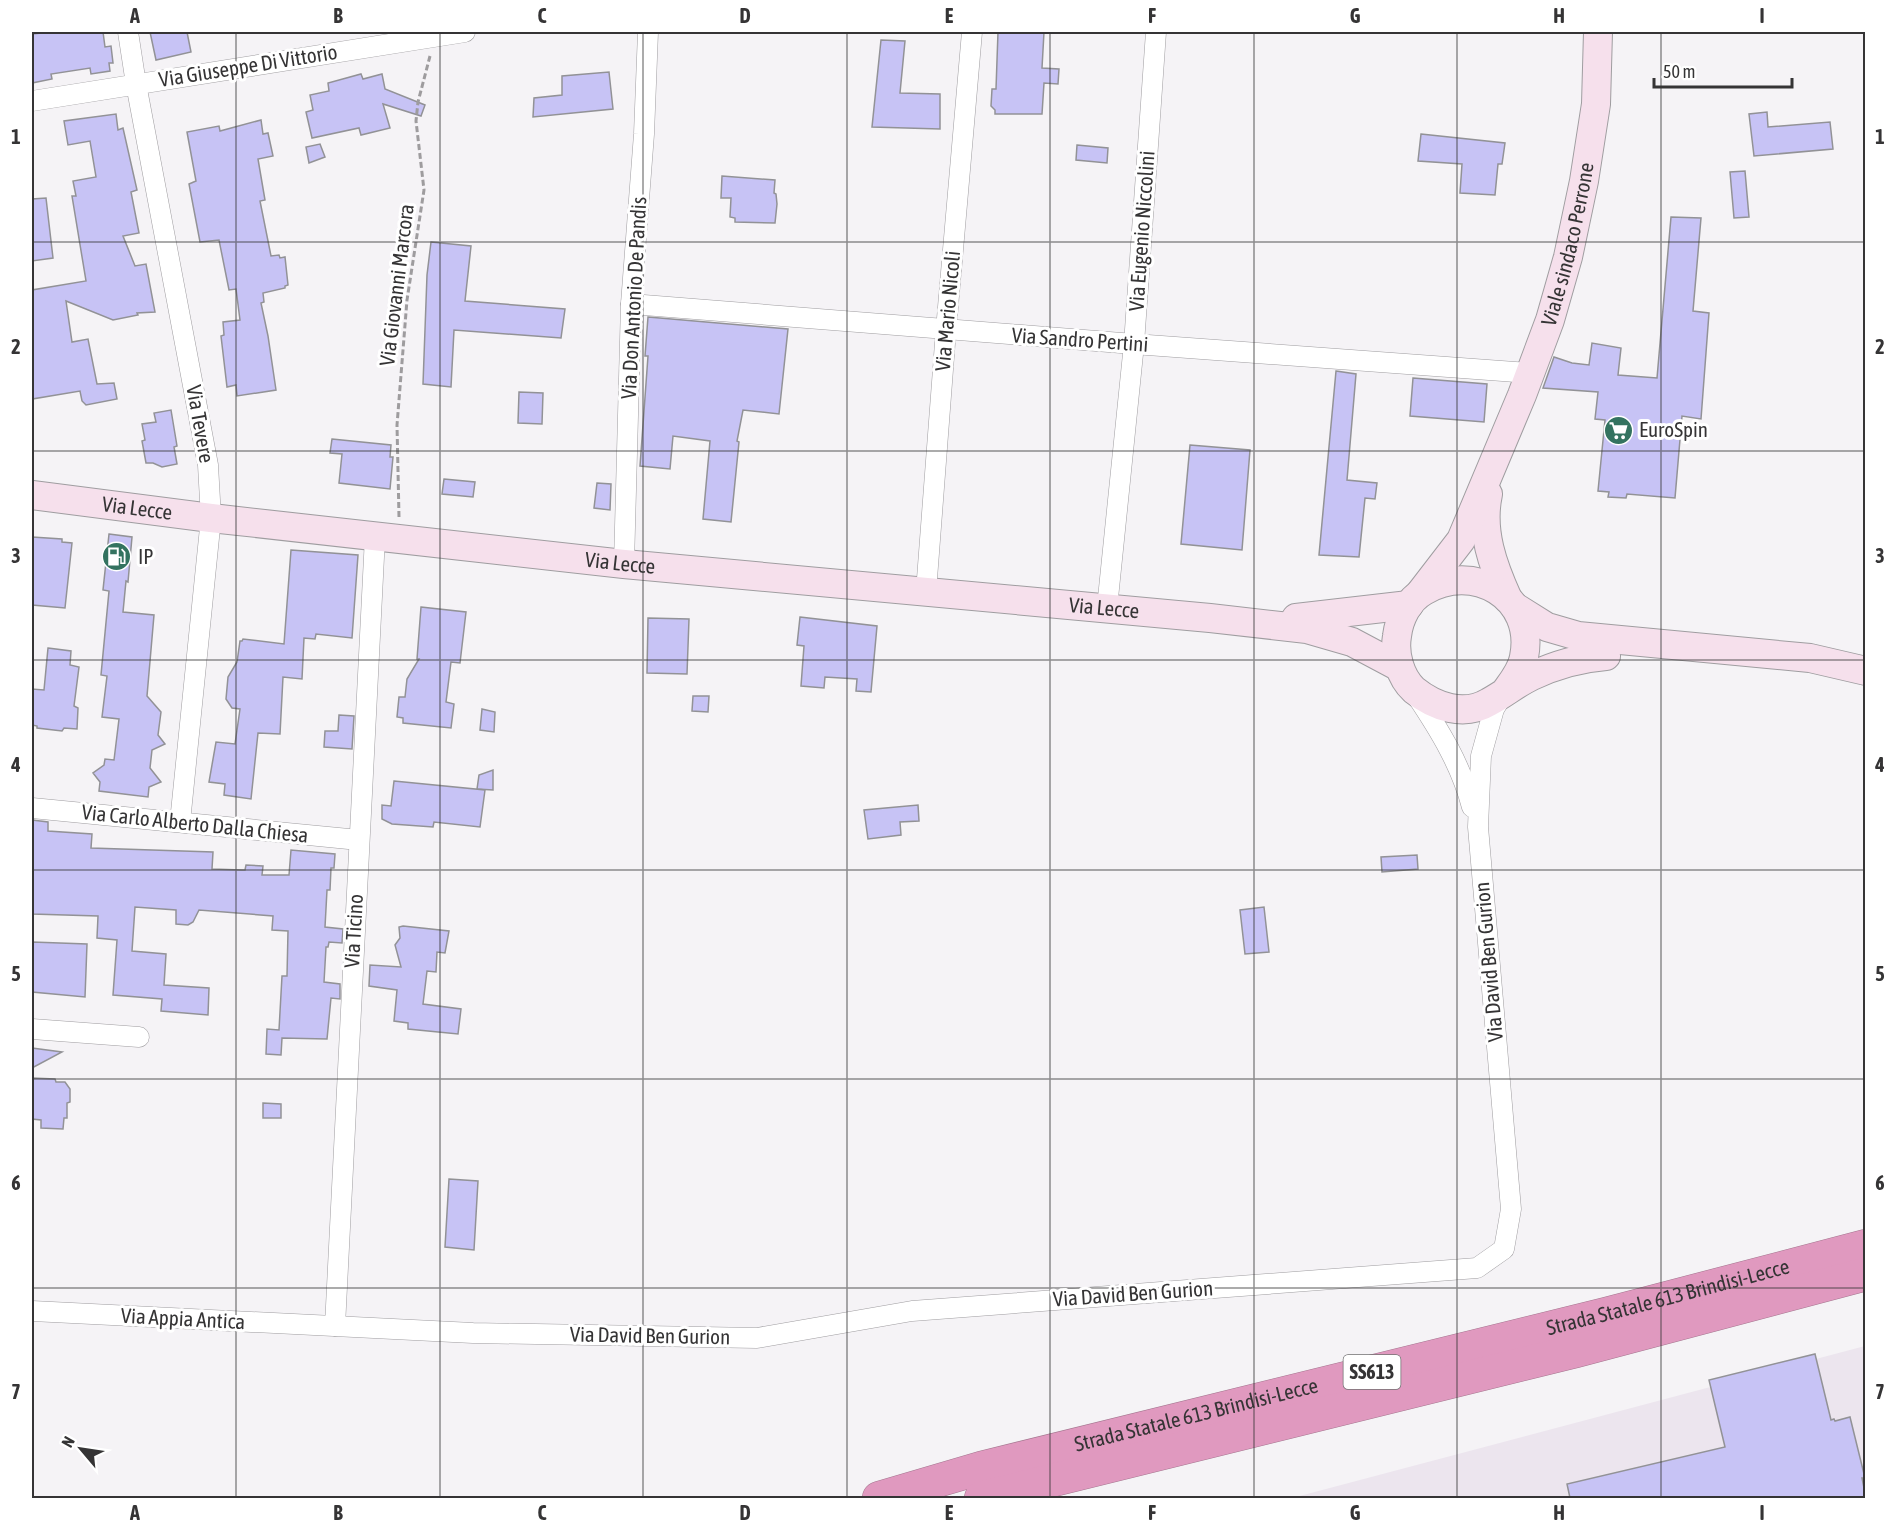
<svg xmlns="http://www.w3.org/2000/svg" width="1897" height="1530" font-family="'Asap Condensed',sans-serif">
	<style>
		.built { fill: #ece5ee }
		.building { fill: #c7c3f5; stroke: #929296; stroke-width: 1.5 }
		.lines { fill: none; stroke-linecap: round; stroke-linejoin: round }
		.street-casing { stroke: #9f9da0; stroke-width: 21 }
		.secondary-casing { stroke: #9f9da0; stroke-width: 30 }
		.highway-casing { stroke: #a4768f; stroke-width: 34 }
		.path { stroke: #9e9c9e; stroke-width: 3; stroke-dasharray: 6 3; stroke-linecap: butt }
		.street { stroke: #fff; stroke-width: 20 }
		.secondary { stroke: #f6e0ec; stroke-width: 28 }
		.highway { stroke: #e099bf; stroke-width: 33 }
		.grid { fill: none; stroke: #353435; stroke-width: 1.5; stroke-opacity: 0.55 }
		.labels { text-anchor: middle; stroke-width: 6; stroke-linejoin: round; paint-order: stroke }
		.shield { fill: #fff; stroke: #727172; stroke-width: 1.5 }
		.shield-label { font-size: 20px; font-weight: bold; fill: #353435 }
		.street-label { font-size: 21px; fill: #353435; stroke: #fff }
		.poi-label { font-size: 21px; fill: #353435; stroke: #fff; text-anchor: start }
		.neatline { fill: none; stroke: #353435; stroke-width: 2 }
		.grid-label { font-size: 20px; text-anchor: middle; font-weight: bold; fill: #353435 }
	</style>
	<rect width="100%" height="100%" fill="#f5f3f6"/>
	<polygon class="built" points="1865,1346 1865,1498 1292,1498"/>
	<g class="building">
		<polygon points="51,32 103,32 105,47 111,46 113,63 109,63 110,71 91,74 90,68 51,74 52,79 32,83 32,34"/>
		<polygon points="150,32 187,32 191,52 156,60"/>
		<polygon points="998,32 1044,32 1042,68 1059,69 1058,84 1044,83 1042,114 995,114 995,110 991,106 992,89 996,89"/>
		<polygon points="881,40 905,41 900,93 940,94 940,129 872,127"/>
		<polygon points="609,72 613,109 533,117 534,98 562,95 562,76"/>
		<polygon points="361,74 363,79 382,74 385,89 425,105 421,116 383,104 390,128 361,135 359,128 312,138 306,112 313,110 310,95 329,91 328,83"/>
		<polygon points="1767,112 1768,127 1830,122 1833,149 1754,156 1749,114"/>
		<polygon points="116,114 118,130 123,128 137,190 131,192 139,233 123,236 135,266 146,264 155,312 137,313 138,315 113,320 66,301 72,342 88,339 97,384 114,383 117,399 86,405 82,401 80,391 32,399 32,290 86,281 72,196 76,196 73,181 96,177 90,141 68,145 64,121"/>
		<polygon points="261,120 263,134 268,133 273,156 258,159 265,200 260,201 271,256 279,255 280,258 285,257 288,285 285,286 285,288 263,293 264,302 261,303 268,336 276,390 237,396 236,385 227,387 221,336 224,335 223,322 240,320 236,289 229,290 219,240 200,242 189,184 196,181 187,132 219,126 220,131"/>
		<polygon points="1421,134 1505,143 1502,164 1498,164 1495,195 1460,193 1462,164 1418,161"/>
		<polygon points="320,144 325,157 309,163 306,147"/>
		<polygon points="1077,145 1108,148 1107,163 1076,160"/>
		<polygon points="1745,171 1749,217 1734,218 1730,172"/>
		<polygon points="722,176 775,180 774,193 776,194 777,204 775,223 735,222 735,218 730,217 731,198 721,198"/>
		<polygon points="46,198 53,258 32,261 32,199"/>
		<polygon points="1671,217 1701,218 1693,311 1709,313 1701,419 1682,416 1675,498 1627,494 1626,498 1608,497 1609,492 1598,491 1605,420 1595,419 1598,392 1543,388 1554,357 1572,363 1589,365 1592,343 1621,348 1618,375 1657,378"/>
		<polygon points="431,242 471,246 465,301 565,309 561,338 454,330 451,387 423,384 427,275"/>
		<polygon points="648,317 788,329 779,414 743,410 737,441 739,442 731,522 703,519 710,441 673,436 670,469 640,466 648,356 645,356"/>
		<polygon points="1336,371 1356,374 1347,480 1377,483 1375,499 1365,498 1359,557 1319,555"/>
		<polygon points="1413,378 1487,384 1484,422 1410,416"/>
		<polygon points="519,392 543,393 542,424 518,423"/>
		<polygon points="171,410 177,446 174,447 177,464 162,467 153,463 146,463 142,441 145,440 142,424 156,422 154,413"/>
		<polygon points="332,439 391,445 390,457 393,457 390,489 339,483 342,454 330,453"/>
		<polygon points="1190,445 1250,450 1242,550 1181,544"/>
		<polygon points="444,479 475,482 473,497 442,494"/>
		<polygon points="597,483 611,484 610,510 594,508"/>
		<polygon points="109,534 132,537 128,582 126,581 123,612 154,615 147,696 161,712 158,735 165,744 152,750 150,768 161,782 149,787 148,797 99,791 100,782 93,773 104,765 105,759 114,760 119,719 102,717 107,676 101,675 109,591 103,590"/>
		<polygon points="32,537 62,539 62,542 72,543 65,608 32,605"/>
		<polygon points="291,550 358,555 352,638 316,634 315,639 304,638 302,679 283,677 280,734 258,733 251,799 224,795 225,784 209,782 216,742 235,744 240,709 232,708 226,699 228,677 237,662 240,641 242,641 243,639 284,644"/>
		<polygon points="421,607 466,612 460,663 451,662 446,702 454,704 451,728 403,723 403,718 397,717 399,697 405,697 407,679 419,659 417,659"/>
		<polygon points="800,617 877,626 871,692 856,691 857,679 825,677 824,688 801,686 804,646 797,645"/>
		<polygon points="648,618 689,619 687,674 647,673"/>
		<polygon points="48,648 71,651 70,665 79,667 74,706 78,708 77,729 64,728 62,731 37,728 37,726 32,725 32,689 44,690"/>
		<polygon points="693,696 709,696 708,712 692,711"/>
		<polygon points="482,709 495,712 494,732 480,730"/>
		<polygon points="339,715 354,716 352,749 324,747 325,731 338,731"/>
		<polygon points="493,770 493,790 477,789 479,775"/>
		<polygon points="394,781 485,790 480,827 434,822 433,827 392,824 382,819 382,805 391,806"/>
		<polygon points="918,805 919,821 900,822 901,835 868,839 864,810"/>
		<polygon points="32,820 48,822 48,831 92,834 91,848 213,852 212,869 242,870 245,870 246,865 263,866 262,875 289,875 291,850 335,854 334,868 331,868 330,890 327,890 325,927 343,929 342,943 329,942 328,947 326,947 324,982 340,984 340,999 331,998 327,1039 282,1038 281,1055 266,1054 267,1029 279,1030 282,976 287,976 288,931 272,930 273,916 199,910 193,922 188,925 176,924 176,910 135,907 132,951 166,954 164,985 209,988 208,1015 161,1011 162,999 113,995 117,940 97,938 98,916 32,914"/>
		<polygon points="1417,855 1418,869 1382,872 1381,857"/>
		<polygon points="1264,907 1269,952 1245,954 1240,910"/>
		<polygon points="403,926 449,931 445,953 437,952 436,972 427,971 423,1004 461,1009 458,1034 408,1029 408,1023 394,1021 397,990 369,986 370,965 401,967 395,945 400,938 399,927"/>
		<polygon points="32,942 87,944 85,997 32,992"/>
		<polygon points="32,1048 62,1052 32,1068"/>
		<polygon points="32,1078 55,1079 56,1082 65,1082 70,1089 70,1102 67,1103 67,1118 64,1118 63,1129 41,1128 41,1120 32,1119"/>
		<polygon points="263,1103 281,1104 281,1118 263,1118"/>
		<polygon points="449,1179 478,1181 474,1250 445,1247"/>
		<polygon points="1815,1354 1831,1420 1834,1419 1835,1421 1850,1417 1865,1478 1862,1478 1866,1498 1570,1498 1567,1484 1725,1447 1709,1380"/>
	</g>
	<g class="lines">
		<defs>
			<g id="street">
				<polyline points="128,32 136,84 208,465 211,518 180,822"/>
				<polyline points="32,101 465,32"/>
				<polyline points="631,304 1134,344 1530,373"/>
				<polyline points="624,564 631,304 644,134 648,32"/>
				<polyline points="926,592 946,330 972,32"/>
				<polyline points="1107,608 1134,344 1156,32"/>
				<path d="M1416,695c24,36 45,70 56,112"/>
				<polyline points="32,808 359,840"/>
				<polyline points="32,1029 139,1037"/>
				<polyline points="32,1311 473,1333 757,1338 912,1311 1477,1268 1504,1249 1511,1209 1478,827 1481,756 1494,709 1503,694"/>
				<polyline points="335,1326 375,537"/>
			</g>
			<g id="secondary">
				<path d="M1488,494c-8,37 5,72 20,105"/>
				<path id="s1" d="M32,495l179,23 413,46 586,54 97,11 45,13 47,25"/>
				<path id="s2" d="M1421,592l40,-52 61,-145 28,-75 18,-63 16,-76 12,-77 2,-72"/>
				<polyline points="1515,607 1547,627 1578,636 1810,658 1866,671"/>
				<polyline points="1296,618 1409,605"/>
				<path d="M1505,692c8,-11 17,-22 19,-35 12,-60 -51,-96 -100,-66 -16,9 -25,28 -27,45 -3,18 3,41 17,54 21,17 50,27 75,12 15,-8 28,-19 43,-26 23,-11 48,-18 74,-20"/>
			</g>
			<g id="highway">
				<path id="s3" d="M879,1498l102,-30 625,-154 260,-68"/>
				<polyline points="981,1498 1576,1351 1866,1274"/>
			</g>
		</defs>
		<use href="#street" class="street-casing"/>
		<use href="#secondary" class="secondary-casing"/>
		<use href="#highway" class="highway-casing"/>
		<polyline class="path" points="399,517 397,425 407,300 424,190 416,121 418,102 430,56"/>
		<use href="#street" class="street"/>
		<use href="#secondary" class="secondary"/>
		<use href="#highway" class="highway"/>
	</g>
	<path class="grid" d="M236,32v1466M440,32v1466M643,32v1466M847,32v1466M1050,32v1466M1254,32v1466M1457,32v1466M1661,32v1466M32,242h1834M32,451h1834M32,660h1834M32,870h1834M32,1079h1834M32,1288h1834"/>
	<defs>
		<symbol id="supermarket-disc" viewBox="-11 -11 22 22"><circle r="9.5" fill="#347360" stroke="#fff"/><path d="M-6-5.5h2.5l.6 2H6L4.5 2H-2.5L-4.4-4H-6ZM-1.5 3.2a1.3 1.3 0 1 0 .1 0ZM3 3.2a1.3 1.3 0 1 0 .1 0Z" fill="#fff"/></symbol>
		<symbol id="fuel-disc" viewBox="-11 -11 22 22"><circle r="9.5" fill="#347360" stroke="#fff"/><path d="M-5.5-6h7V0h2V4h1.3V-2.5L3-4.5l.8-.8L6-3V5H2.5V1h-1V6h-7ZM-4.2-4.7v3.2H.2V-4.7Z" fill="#fff"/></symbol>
	</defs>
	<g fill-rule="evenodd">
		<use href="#supermarket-disc" x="1602" y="414" width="33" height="33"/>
		<use href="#fuel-disc" x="100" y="540" width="33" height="33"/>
	</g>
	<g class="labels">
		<rect class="shield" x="1343.5" y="1355" width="57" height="34" rx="4.5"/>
		<g class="shield-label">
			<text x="1372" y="1379">SS613</text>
		</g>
		<g class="street-label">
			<text transform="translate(248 66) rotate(-9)" y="7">Via Giuseppe Di Vittorio</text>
			<text transform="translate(1142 231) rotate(-86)" y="7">Via Eugenio Niccolini</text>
			<text dy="7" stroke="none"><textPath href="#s2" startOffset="381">Viale sindaco Perrone</textPath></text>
			<text transform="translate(397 285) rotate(-83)" y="7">Via Giovanni Marcora</text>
			<text transform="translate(634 298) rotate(-87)" y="7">Via Don Antonio De Pandis</text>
			<text transform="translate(948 311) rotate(-85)" y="7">Via Mario Nicoli</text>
			<text transform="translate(1080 340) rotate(4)" y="7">Via Sandro Pertini</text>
			<text transform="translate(200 424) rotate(80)" y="7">Via Tevere</text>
			<text dy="7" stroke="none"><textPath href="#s1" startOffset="106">Via Lecce</textPath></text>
			<text dy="7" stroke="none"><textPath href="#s1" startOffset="592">Via Lecce</textPath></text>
			<text dy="7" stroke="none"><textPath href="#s1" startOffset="1078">Via Lecce</textPath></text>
			<text transform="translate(195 824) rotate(6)" y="7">Via Carlo Alberto Dalla Chiesa</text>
			<text transform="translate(354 931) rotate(-87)" y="7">Via Ticino</text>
			<text transform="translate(1489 962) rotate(-95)" y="7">Via David Ben Gurion</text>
			<text transform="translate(1133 1294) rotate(-4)" y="7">Via David Ben Gurion</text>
			<text dy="7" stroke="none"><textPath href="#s3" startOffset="814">Strada Statale 613 Brindisi-Lecce</textPath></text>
			<text transform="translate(183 1319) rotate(3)" y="7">Via Appia Antica</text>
			<text transform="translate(650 1336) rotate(1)" y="7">Via David Ben Gurion</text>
			<text dy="7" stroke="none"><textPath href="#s3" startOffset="328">Strada Statale 613 Brindisi-Lecce</textPath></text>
		</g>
		<g class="poi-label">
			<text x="1639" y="437">EuroSpin</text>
			<text x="138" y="564">IP</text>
		</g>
	</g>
	<rect width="1897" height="1530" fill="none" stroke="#ffffff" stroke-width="66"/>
	<g transform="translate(81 1449) rotate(299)" stroke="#ffffff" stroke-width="4.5" paint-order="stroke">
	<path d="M0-4.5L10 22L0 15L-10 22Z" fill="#353435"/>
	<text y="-9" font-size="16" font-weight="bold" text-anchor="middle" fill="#353435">N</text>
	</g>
	<path d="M1654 78v9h138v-9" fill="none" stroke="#353435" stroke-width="3"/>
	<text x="1663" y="78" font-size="18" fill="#353435" stroke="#ffffff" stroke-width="4.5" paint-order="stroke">50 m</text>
	<rect x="33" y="33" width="1831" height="1464" class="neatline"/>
	<g class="grid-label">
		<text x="135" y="23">A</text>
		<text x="338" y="23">B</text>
		<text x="542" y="23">C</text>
		<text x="745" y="23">D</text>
		<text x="949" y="23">E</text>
		<text x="1152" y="23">F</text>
		<text x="1355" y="23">G</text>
		<text x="1559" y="23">H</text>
		<text x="1762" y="23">I</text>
		<text x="16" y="144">1</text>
		<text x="1880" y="144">1</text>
		<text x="16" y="354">2</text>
		<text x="1880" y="354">2</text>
		<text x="16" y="563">3</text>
		<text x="1880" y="563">3</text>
		<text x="16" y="772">4</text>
		<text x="1880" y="772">4</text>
		<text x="16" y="981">5</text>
		<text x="1880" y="981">5</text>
		<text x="16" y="1190">6</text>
		<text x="1880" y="1190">6</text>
		<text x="16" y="1399">7</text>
		<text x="1880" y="1399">7</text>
		<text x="135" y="1520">A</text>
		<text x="338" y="1520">B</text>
		<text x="542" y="1520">C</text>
		<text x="745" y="1520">D</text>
		<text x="949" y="1520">E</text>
		<text x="1152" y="1520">F</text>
		<text x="1355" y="1520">G</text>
		<text x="1559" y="1520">H</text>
		<text x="1762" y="1520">I</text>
	</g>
</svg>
